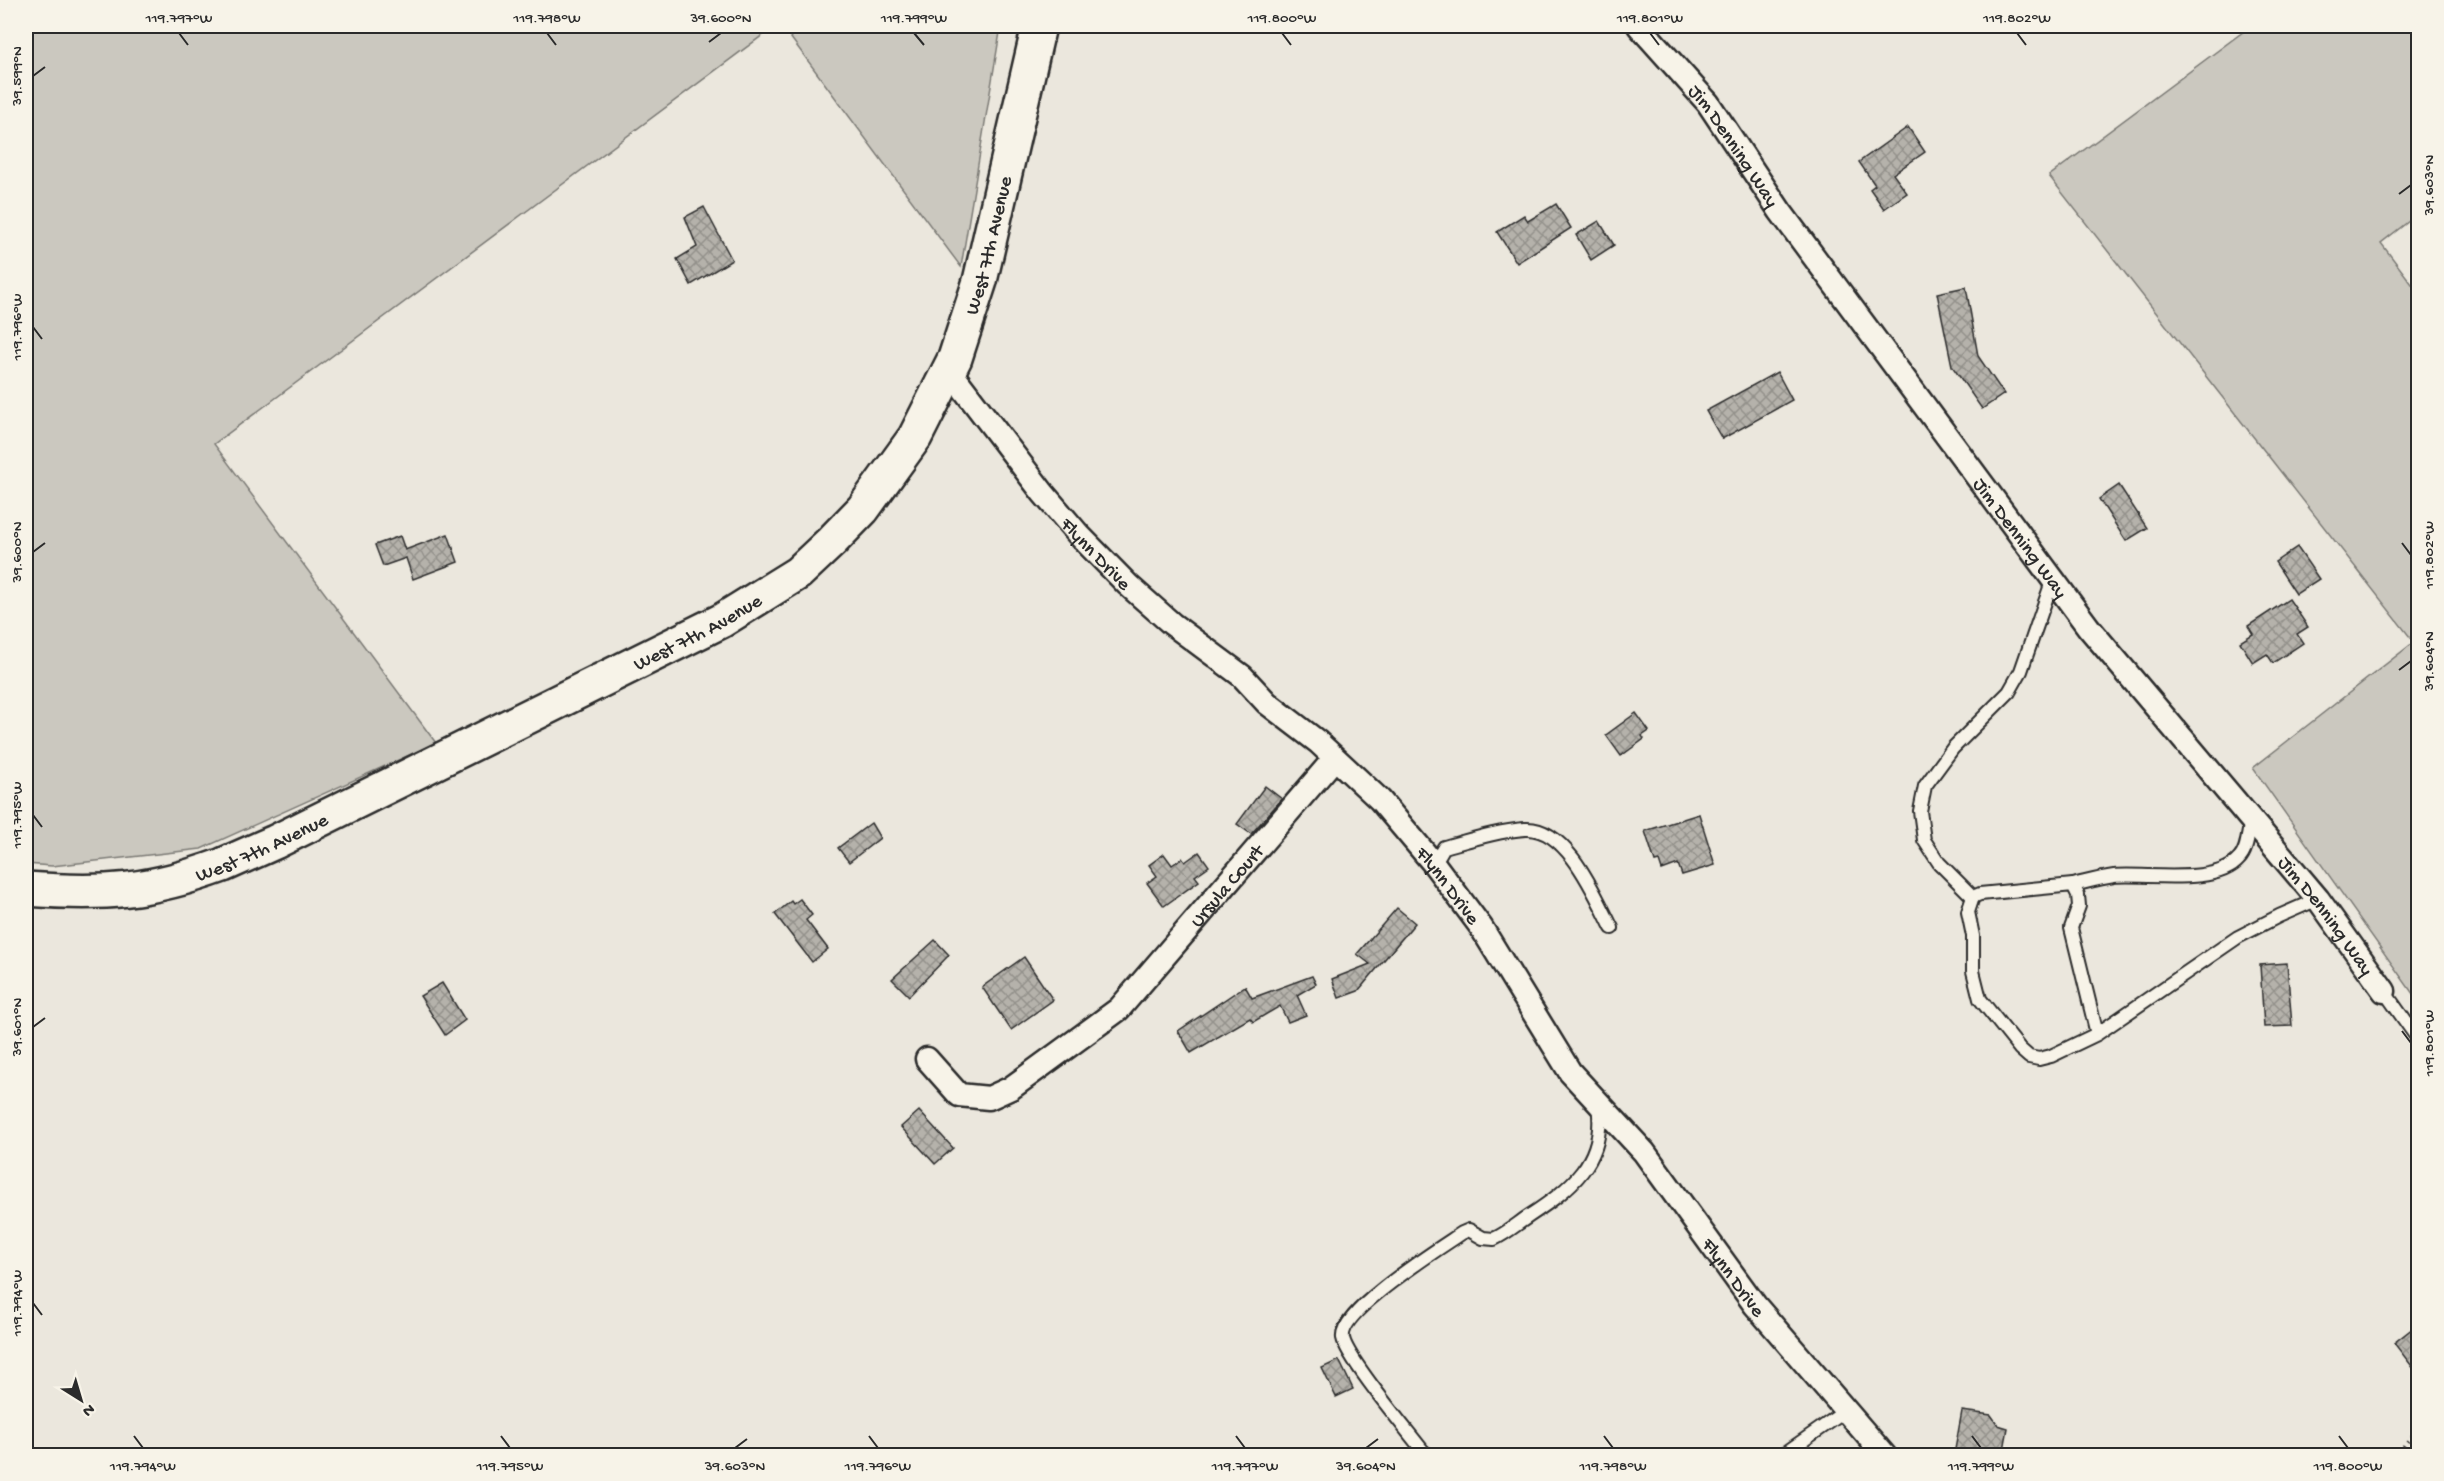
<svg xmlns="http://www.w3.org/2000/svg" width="2444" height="1481" font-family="'Gochi Hand',sans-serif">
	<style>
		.grass { fill: #cbc8bf; stroke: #7b7a75; stroke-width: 1.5 }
		.building { fill: url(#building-cross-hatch); stroke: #2b2b2b; stroke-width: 1.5 }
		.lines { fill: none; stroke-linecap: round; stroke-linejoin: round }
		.lane-casing { stroke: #2b2b2b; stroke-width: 16 }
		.street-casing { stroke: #2b2b2b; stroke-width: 27 }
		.secondary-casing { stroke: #2b2b2b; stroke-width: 38 }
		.path { stroke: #2b2b2b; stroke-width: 4; stroke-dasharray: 1.5 4.5; stroke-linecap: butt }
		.lane { stroke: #f7f3e8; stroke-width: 12 }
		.street { stroke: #f7f3e8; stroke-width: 22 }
		.secondary { stroke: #f7f3e8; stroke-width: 33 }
		.ticks { fill: none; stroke: #2b2b2b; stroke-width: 2 }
		.labels { text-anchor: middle; stroke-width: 6; stroke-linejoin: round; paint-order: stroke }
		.street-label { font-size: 20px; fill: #2b2b2b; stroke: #f7f3e8 }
		.neatline { fill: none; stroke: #2b2b2b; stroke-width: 2 }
		.ticks-label { font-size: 15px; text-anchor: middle; fill: #2b2b2b }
	</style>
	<defs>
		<pattern id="building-cross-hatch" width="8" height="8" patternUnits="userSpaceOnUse" patternTransform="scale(1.5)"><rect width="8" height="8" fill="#b5b2ab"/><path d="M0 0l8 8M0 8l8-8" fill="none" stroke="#93918b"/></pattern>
	</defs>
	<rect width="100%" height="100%" fill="#ebe7dd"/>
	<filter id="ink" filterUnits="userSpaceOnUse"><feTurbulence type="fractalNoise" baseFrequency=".0167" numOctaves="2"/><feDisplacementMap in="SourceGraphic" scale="12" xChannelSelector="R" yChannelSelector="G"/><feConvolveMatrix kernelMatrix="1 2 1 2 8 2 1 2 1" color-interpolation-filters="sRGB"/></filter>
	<g filter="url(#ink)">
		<g class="grass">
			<polygon points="26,26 775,26 214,444 436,743 201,849 52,866 26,864"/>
			<polygon points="782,26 1001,26 961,267"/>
			<polygon points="2251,26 2418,26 2418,214 2381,243 2418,292 2418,1001 2253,768 2414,642 2049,176"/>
		</g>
		<g class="building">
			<polygon points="1908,127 1925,152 1893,174 1907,193 1884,209 1870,189 1875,185 1859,162"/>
			<polygon points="1556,204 1571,228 1517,263 1497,232 1524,215 1528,221"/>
			<polygon points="704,207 732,260 691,285 677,259 697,247 685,217"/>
			<polygon points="1599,221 1614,245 1591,260 1576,235"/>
			<polygon points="1966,287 1978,356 2004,394 1982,409 1952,366 1937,293"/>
			<polygon points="1777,372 1792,400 1722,439 1706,411"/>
			<polygon points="2119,485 2147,528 2126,541 2099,499"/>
			<polygon points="448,534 458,562 413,579 406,558 383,566 375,545 400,536 405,550"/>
			<polygon points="2297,547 2319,579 2296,594 2275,562"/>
			<polygon points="2289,599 2308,627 2297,634 2303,643 2273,663 2267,654 2253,663 2240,642 2253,634 2248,626"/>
			<polygon points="1636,713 1649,731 1642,736 1644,739 1621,756 1606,735"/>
			<polygon points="1265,786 1282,799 1251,834 1237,824"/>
			<polygon points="1699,814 1715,865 1682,875 1678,864 1662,870 1659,861 1655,862 1645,831"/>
			<polygon points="871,823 880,838 849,862 838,848"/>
			<polygon points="1199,852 1209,866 1195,876 1199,881 1164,906 1147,883 1157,876 1149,865 1164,854 1172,865 1182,858 1185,862"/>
			<polygon points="800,899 812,915 806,920 828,949 812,962 775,914 791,901 793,904"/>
			<polygon points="1397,908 1415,923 1358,991 1339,998 1332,979 1370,964 1357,954"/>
			<polygon points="935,940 949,955 909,996 892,979"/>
			<polygon points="1024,957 1053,1000 1011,1030 982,987"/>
			<polygon points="2287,963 2292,1026 2264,1027 2260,965"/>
			<polygon points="1312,976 1316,984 1297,995 1306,1015 1288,1022 1280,1006 1253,1022 1250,1018 1191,1053 1178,1031 1245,986 1252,998"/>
			<polygon points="442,983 465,1020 445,1035 420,996"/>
			<polygon points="919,1111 953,1148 935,1164 901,1127"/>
			<polygon points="2418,1324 2418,1374 2394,1343"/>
			<polygon points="1339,1360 1353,1389 1336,1397 1322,1368"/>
			<polygon points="1962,1411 1991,1415 1998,1425 2008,1428 2003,1455 1954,1455"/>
		</g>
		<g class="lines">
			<defs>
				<g id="lane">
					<path d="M1434,864l10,-17c26,-7 54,-16 81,-18 42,-3 71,68 87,99"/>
					<path d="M2073,885c13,-3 27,-7 41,-9 33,-3 102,10 125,-17 9,-9 9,-27 12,-39"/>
					<polyline points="1973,897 1939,863 1924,840 1920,811 1925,786 1953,748 2009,692 2021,671 2053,579"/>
					<polyline points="2384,991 2418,1039"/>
					<polyline points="2097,1034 2071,928 2079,906 2078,895 2073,885 1980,894 1973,897 1968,912 1973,936 1973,971 1980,999 2020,1049 2029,1057 2039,1059 2051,1056 2097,1034 2238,937 2279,916 2318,899"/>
					<path d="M1429,1456l-6,-5c-16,-21 -76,-92 -80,-113 -4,-27 97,-90 119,-105l7,-3 14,8 11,1c13,-6 23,-15 35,-23 41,-27 78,-55 69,-110"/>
					<polyline points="1781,1456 1847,1410"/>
				</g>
				<g id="street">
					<path id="s1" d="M1639,26l69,77 72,108 309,417 229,271 66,92"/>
					<path id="s2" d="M950,371l93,122 35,41 50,51 44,39 70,52 25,27 51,39 62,58 54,64 47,63 89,145 74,80 111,153 130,151"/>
					<path id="s3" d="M927,1059l32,36 30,3 22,-10 108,-79 215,-250"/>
				</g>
				<g id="secondary">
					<path id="s4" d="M26,889c78,6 123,3 197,-24l52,-23 446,-221 77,-48 33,-31 32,-33 52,-72 40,-79 25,-77 59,-255"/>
				</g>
			</defs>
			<use href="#lane" class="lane-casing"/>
			<use href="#street" class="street-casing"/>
			<use href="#secondary" class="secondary-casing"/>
			<polyline class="path" points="2396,1456 2418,1428"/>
			<use href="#lane" class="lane"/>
			<use href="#street" class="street"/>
			<use href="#secondary" class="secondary"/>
		</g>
	</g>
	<path class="ticks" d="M179,33l9,12M547,33l9,12M914,33l10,12M1282,33l9,12M1650,33l9,12M2017,33l9,12M709,42l12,-9M33,76l12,-9M2399,194l12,-9M33,327l9,12M2402,543l9,12M33,552l12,-9M2399,670l12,-9M33,815l9,12M33,1027l12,-9M2402,1031l9,12M33,1303l9,12M134,1436l9,12M501,1436l9,12M869,1436l9,12M1236,1436l9,12M1604,1436l9,12M1972,1436l9,12M2339,1436l9,12M735,1448l12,-9M1366,1448l12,-9"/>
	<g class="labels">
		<g class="street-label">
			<text dy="7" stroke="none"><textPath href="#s1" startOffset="153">Jim Denning Way</textPath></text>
			<text dy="7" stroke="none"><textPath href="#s4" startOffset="1232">West 7th Avenue</textPath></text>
			<text dy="7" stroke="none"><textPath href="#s1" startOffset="639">Jim Denning Way</textPath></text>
			<text dy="7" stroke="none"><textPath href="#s2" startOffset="234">Flynn Drive</textPath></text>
			<text dy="7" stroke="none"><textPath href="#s4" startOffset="729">West 7th Avenue</textPath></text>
			<text dy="7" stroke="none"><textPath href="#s4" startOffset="243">West 7th Avenue</textPath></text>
			<text dy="7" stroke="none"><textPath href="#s3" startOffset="400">Ursula Court</textPath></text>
			<text dy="7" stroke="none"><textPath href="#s2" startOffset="720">Flynn Drive</textPath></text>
			<text dy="7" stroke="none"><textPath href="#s1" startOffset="1125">Jim Denning Way</textPath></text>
			<text dy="7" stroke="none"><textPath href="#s2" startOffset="1206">Flynn Drive</textPath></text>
		</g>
	</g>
	<rect width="2444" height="1481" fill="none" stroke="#f7f3e8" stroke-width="66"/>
	<g transform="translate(81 1400) rotate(143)" stroke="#f7f3e8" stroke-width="4.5" paint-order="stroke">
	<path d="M0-4.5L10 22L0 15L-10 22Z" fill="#2b2b2b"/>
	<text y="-9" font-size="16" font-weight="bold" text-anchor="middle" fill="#2b2b2b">N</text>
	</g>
	<rect x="33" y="33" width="2378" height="1415" class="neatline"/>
	<g class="ticks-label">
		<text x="179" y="22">119.797°W</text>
		<text x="547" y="22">119.798°W</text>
		<text x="721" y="22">39.600°N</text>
		<text x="914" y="22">119.799°W</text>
		<text x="1282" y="22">119.800°W</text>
		<text x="1650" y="22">119.801°W</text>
		<text x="2017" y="22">119.802°W</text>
		<text transform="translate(16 76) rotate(-90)" y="5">39.599°N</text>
		<text transform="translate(2428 185) rotate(-90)" y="5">39.603°N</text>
		<text transform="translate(16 327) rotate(-90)" y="5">119.796°W</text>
		<text transform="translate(16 552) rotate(-90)" y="5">39.600°N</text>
		<text transform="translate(2428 555) rotate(-90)" y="5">119.802°W</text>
		<text transform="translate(2428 661) rotate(-90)" y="5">39.604°N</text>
		<text transform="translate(16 815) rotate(-90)" y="5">119.795°W</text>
		<text transform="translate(16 1027) rotate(-90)" y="5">39.601°N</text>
		<text transform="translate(2428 1043) rotate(-90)" y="5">119.801°W</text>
		<text transform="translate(16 1303) rotate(-90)" y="5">119.794°W</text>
		<text x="143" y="1470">119.794°W</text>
		<text x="510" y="1470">119.795°W</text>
		<text x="735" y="1470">39.603°N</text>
		<text x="878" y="1470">119.796°W</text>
		<text x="1245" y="1470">119.797°W</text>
		<text x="1366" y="1470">39.604°N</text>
		<text x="1613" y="1470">119.798°W</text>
		<text x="1981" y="1470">119.799°W</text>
		<text x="2348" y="1470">119.800°W</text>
	</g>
</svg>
